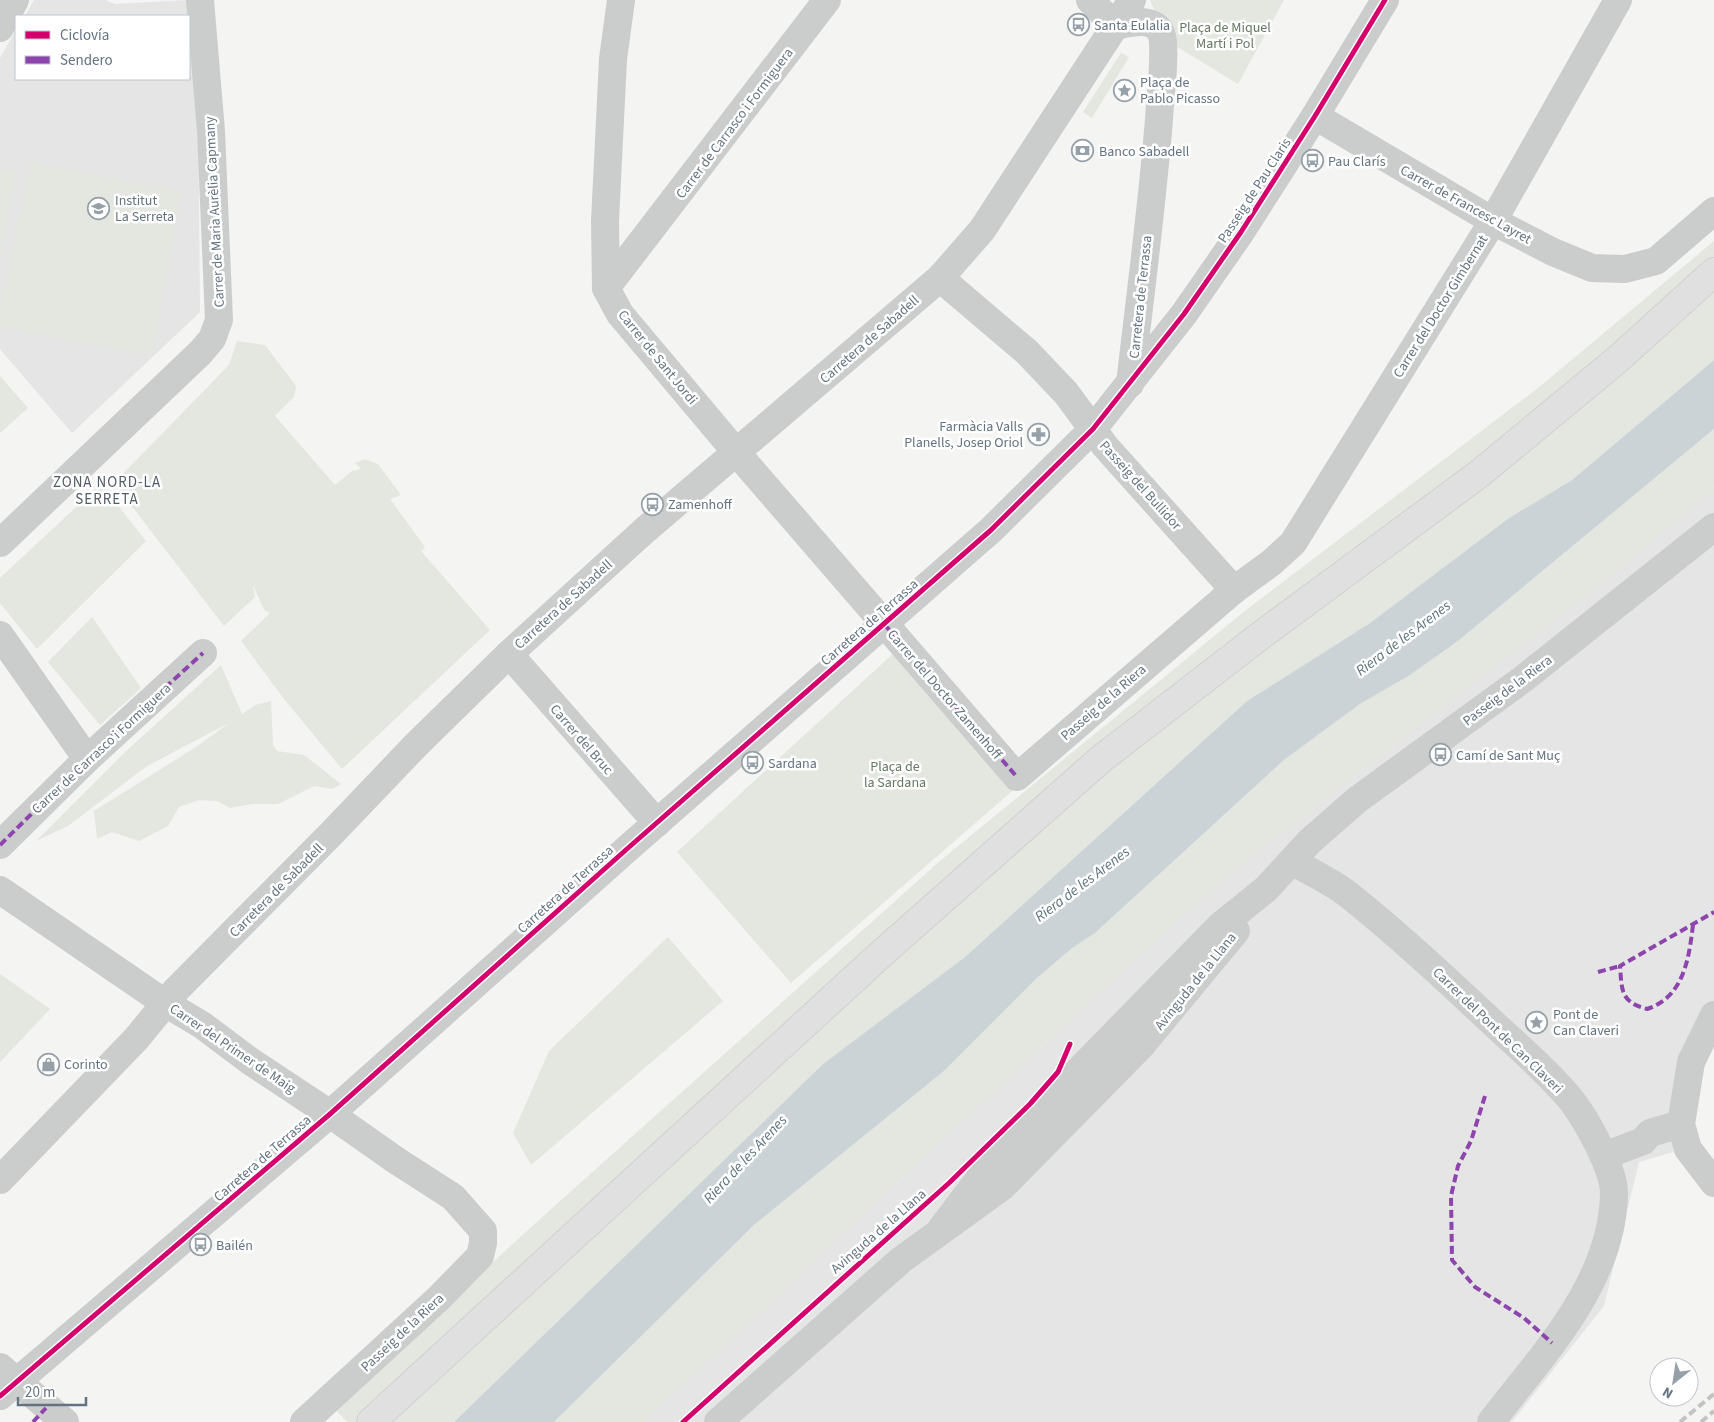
<svg xmlns="http://www.w3.org/2000/svg" width="1714" height="1422" font-family="'Source Sans 3',sans-serif">
	<style>
		.built { fill: #e4e5e4 }
		.green { fill: #e3e7e0 }
		.water { fill: #ccd3d7 }
		.lines { fill: none; stroke-linecap: round; stroke-linejoin: round }
		.major-casing { stroke: #d0d0d0; stroke-width: 30 }
		.minor { stroke: #cbcdcd; stroke-width: 28 }
		.major { stroke: #e0e0e0; stroke-width: 28 }
		.rail { stroke: #c2c3c3; stroke-width: 4; stroke-dasharray: 8 4; stroke-linecap: butt }
		.quiet { stroke: #8e44ad; stroke-width: 4; stroke-dasharray: 8 4; stroke-linecap: butt }
		.cycleway-casing { stroke: #fff; stroke-width: 8 }
		.cycleway { stroke: #d6006c; stroke-width: 5 }
		.labels { text-anchor: middle; stroke-width: 5; stroke-linejoin: round; paint-order: stroke }
		.poi-label { font-size: 14px; fill: #647381; stroke: #fff; text-anchor: start }
		.park-label { font-size: 14px; fill: #667963; stroke: #fff }
		.street-label { font-size: 14px; fill: #647381; stroke: #fff }
		.neighbourhood-label { font-size: 15px; letter-spacing: 1px; fill: #525c67; stroke: #fff }
		.water-label { font-size: 15px; font-style: italic; fill: #60747f; stroke: #fff }
	</style>
	<rect width="100%" height="100%" fill="#f4f4f2"/>
	<g class="built">
		<polygon points="34,0 105,0 115,4 188,0 198,104 200,312 72,433 0,349 0,58 16,30 16,79 189,79 189,16 25,16"/>
		<polygon points="1714,487 1714,1040 1700,1067 1692,1128 1673,1152 1639,1162 1604,1306 1512,1422 643,1422 1057,1032 1229,874 1625,565"/>
	</g>
	<g class="green">
		<polygon points="1150,0 1284,0 1238,84 1169,42"/>
		<polygon points="1121,53 1129,57 1092,118 1083,112"/>
		<polygon points="31,163 181,191 153,356 0,328 0,309"/>
		<polygon points="0,169 16,172 0,266"/>
		<polygon points="1714,241 1714,360 1572,480 1509,518 1370,623 1247,701 965,957 823,1064 454,1422 347,1422 334,1408 540,1219 941,860 1246,610 1538,388"/>
		<polygon points="237,341 265,345 296,386 294,397 275,416 335,485 352,471 361,469 355,463 365,459 378,464 401,495 390,499 425,547 421,551 490,630 342,769 284,699 241,641 270,613 264,610 253,585 255,597 224,626 114,483 229,365"/>
		<polygon points="0,376 28,408 0,433"/>
		<polygon points="1714,429 1714,487 1625,565 1229,874 1057,1032 643,1422 554,1422 754,1225 944,1071 1037,978 1071,949 1095,933 1284,760 1360,704 1410,675 1458,641"/>
		<polygon points="101,484 146,541 37,649 0,603 0,578"/>
		<polygon points="92,617 141,688 100,725 48,662"/>
		<polygon points="909,639 1033,773 791,983 677,852"/>
		<polygon points="221,665 242,714 255,705 271,701 273,745 277,751 304,755 341,784 332,789 314,786 278,804 252,804 230,808 217,801 199,800 179,807 168,826 139,841 112,832 97,839 94,811 196,747 229,723 147,766 68,826 36,841 124,753"/>
		<polygon points="668,937 723,1001 531,1165 513,1133 549,1051"/>
		<polygon points="0,974 50,1009 0,1062"/>
	</g>
	<polygon class="water" points="1714,360 1714,429 1458,641 1410,675 1360,704 1284,760 1095,933 1071,949 1037,978 944,1071 754,1225 554,1422 454,1422 823,1064 965,957 1247,701 1370,623 1509,518 1572,480"/>
	<g class="lines">
		<defs>
			<polyline id="major" points="371,1422 880,955 1101,759 1260,636 1479,474 1618,359 1714,272"/>
		</defs>
		<use href="#major" class="major-casing"/>
		<g class="minor">
			<polyline points="621,0 613,59 605,221 606,288 620,314 736,452 1017,777 1234,590 1271,563 1293,543 1493,221 1618,0"/>
			<polyline points="1090,0 1115,26"/>
			<path d="M1115,26c14,-3 41,-11 47,10 4,17 -2,64 -3,83 -7,89 -19,177 -29,265"/>
			<polyline points="0,28 15,0"/>
			<polyline points="1315,116 1493,221 1553,252 1592,268 1625,269 1656,261 1714,211"/>
			<polyline points="940,278 1027,352 1066,393 1105,446 1234,590"/>
			<polyline points="606,288 827,0"/>
			<polyline points="0,543 200,353 212,339 219,320 211,131 200,0"/>
			<polyline points="0,635 87,759"/>
			<polyline points="509,654 657,823"/>
			<polyline points="0,845 87,759 203,653"/>
			<path d="M1292,861c20,12 41,21 58,35 50,40 98,85 144,128 27,25 55,49 78,77 15,20 42,68 42,92 -1,90 -72,162 -123,229"/>
			<polyline points="0,890 165,1003 202,1025 250,1061 330,1114 397,1161 453,1197 483,1231 483,1243 480,1256 439,1298 304,1422"/>
			<polyline points="1714,1015 1691,1062 1681,1124 1688,1149 1714,1183"/>
			<polyline points="1604,1156 1643,1141 1650,1133 1681,1124"/>
			<polyline points="0,1180 136,1039 177,989 330,835 416,745 509,654 645,530 940,278 982,230 1132,0"/>
			<polyline points="941,1229 1002,1149 1220,926 1266,889 1310,841 1357,800 1523,679 1714,527"/>
			<polyline points="0,1367 65,1422"/>
			<polyline points="0,1396 330,1114 628,848 991,530 1093,429 1184,314 1241,232 1315,116 1385,0"/>
			<polyline points="718,1422 901,1260 1002,1187 1140,1047 1236,931"/>
		</g>
		<use href="#major" class="major"/>
		<g class="rail">
			<polyline points="1680,1422 1714,1394"/>
			<polyline points="1701,1422 1714,1411"/>
		</g>
		<g class="quiet">
			<polyline points="884,624 1017,777"/>
			<polyline points="0,845 87,759 203,653"/>
			<path d="M1693,925c-4,33 -9,72 -46,84 -27,-7 -25,-19 -27,-43l94,-54"/>
			<polyline points="1598,972 1620,966"/>
			<polyline points="1485,1096 1471,1141 1458,1166 1451,1196 1452,1260 1475,1287 1524,1318 1552,1343"/>
			<polyline points="33,1422 46,1408"/>
		</g>
		<defs>
			<g id="cycleway">
				<polyline points="0,1396 330,1114 628,848 991,530 1093,429 1184,314 1241,232 1315,116 1385,0"/>
				<polyline points="683,1422 949,1183 1030,1104 1058,1072 1070,1044"/>
			</g>
		</defs>
		<use href="#cycleway" class="cycleway-casing"/>
		<use href="#cycleway" class="cycleway"/>
	</g>
	<defs>
		<symbol id="bus-ring" viewBox="-11 -11 22 22"><circle r="9.5" fill="#fff" stroke="#96a0a9" stroke-width="1.5"/><path d="M-5-6H5V4H4V6H2V4H-2V6H-4V4H-5ZM-3.5-4V0h7V-4ZM-3.5 1.2v1.5H-2V1.2ZM2 1.2v1.5H3.5V1.2Z" fill="#96a0a9"/></symbol>
		<symbol id="sight-ring" viewBox="-11 -11 22 22"><circle r="9.5" fill="#fff" stroke="#96a0a9" stroke-width="1.5"/><path d="M0-6L1.8-2.2L6-1.7L2.9 1.2L3.7 5.4L0 3.3L-3.7 5.4L-2.9 1.2L-6-1.7L-1.8-2.2Z" fill="#96a0a9"/></symbol>
		<symbol id="bank-ring" viewBox="-11 -11 22 22"><circle r="9.5" fill="#fff" stroke="#96a0a9" stroke-width="1.5"/><path d="M-6-4H6V4H-6ZM0-2.3a2.3 2.3 0 1 0 0 4.6a2.3 2.3 0 1 0 0-4.6Z" fill="#96a0a9"/></symbol>
		<symbol id="school-ring" viewBox="-11 -11 22 22"><circle r="9.5" fill="#fff" stroke="#96a0a9" stroke-width="1.5"/><path d="M0-5L7-2L0 1L-7-2ZM-4 1L0 2.5L4 1V4Q0 6-4 4Z" fill="#96a0a9"/></symbol>
		<symbol id="pharmacy-ring" viewBox="-11 -11 22 22"><circle r="9.5" fill="#fff" stroke="#96a0a9" stroke-width="1.5"/><path d="M-2-6h4v4h4v4h-4v4h-4v-4h-4v-4h4Z" fill="#96a0a9"/></symbol>
		<symbol id="shop-ring" viewBox="-11 -11 22 22"><circle r="9.5" fill="#fff" stroke="#96a0a9" stroke-width="1.5"/><path d="M-5-2.5h2.3a2.7 3.5 0 0 1 5.4 0H5L5.5 6h-11ZM-1.5-2.5h3a1.5 2.3 0 0 0-3 0Z" fill="#96a0a9"/></symbol>
	</defs>
	<g fill-rule="evenodd">
		<use href="#bus-ring" x="1066" y="12" width="25" height="25"/>
		<use href="#sight-ring" x="1112" y="78" width="25" height="25"/>
		<use href="#bank-ring" x="1070" y="138" width="25" height="25"/>
		<use href="#bus-ring" x="1300" y="148" width="25" height="25"/>
		<use href="#school-ring" x="86" y="196" width="25" height="25"/>
		<use href="#pharmacy-ring" x="1026" y="422" width="25" height="25"/>
		<use href="#bus-ring" x="640" y="492" width="25" height="25"/>
		<use href="#bus-ring" x="1428" y="742" width="25" height="25"/>
		<use href="#bus-ring" x="740" y="750" width="25" height="25"/>
		<use href="#sight-ring" x="1524" y="1010" width="25" height="25"/>
		<use href="#shop-ring" x="36" y="1052" width="25" height="25"/>
		<use href="#bus-ring" x="188" y="1232" width="25" height="25"/>
	</g>
	<g class="labels">
		<g class="poi-label">
			<text x="1094" y="30">Santa Eulalia</text>
			<text x="1140" y="87">Plaça de<tspan x="1140" dy="16">Pablo Picasso</tspan></text>
			<text x="1099" y="156">Banco Sabadell</text>
			<text x="1328" y="166">Pau Clarís</text>
			<text x="115" y="205">Institut<tspan x="115" dy="16">La Serreta</tspan></text>
			<text x="1023" y="431" text-anchor="end">Farmàcia Valls<tspan x="1023" dy="16">Planells, Josep Oriol</tspan></text>
			<text x="668" y="509">Zamenhoff</text>
			<text x="1456" y="760">Camí de Sant Muç</text>
			<text x="768" y="768">Sardana</text>
			<text x="1553" y="1019">Pont de<tspan x="1553" dy="16">Can Claveri</tspan></text>
			<text x="64" y="1069">Corinto</text>
			<text x="216" y="1250">Bailén</text>
		</g>
		<g class="park-label">
			<text x="1225" y="32">Plaça de Miquel<tspan x="1225" dy="16">Martí i Pol</tspan></text>
			<text x="895" y="771">Plaça de<tspan x="895" dy="16">la Sardana</tspan></text>
		</g>
		<g class="street-label">
			<text transform="translate(734 123) rotate(-53)" y="5">Carrer de Carrasco i Formiguera</text>
			<text transform="translate(1254 190) rotate(-57)" y="5">Passeig de Pau Claris</text>
			<text transform="translate(1466 204) rotate(29)" y="5">Carrer de Francesc Layret</text>
			<text transform="translate(214 212) rotate(-93)" y="5">Carrer de Maria Aurèlia Capmany</text>
			<text transform="translate(1140 297) rotate(-84)" y="5">Carretera de Terrassa</text>
			<text transform="translate(1440 306) rotate(-58)" y="5">Carrer del Doctor Gimbernat</text>
			<text transform="translate(869 339) rotate(-41)" y="5">Carretera de Sabadell</text>
			<text transform="translate(658 357) rotate(51)" y="5">Carrer de Sant Jordi</text>
			<text transform="translate(1141 485) rotate(48)" y="5">Passeig del Bullidor</text>
			<text transform="translate(563 604) rotate(-42)" y="5">Carretera de Sabadell</text>
			<text transform="translate(869 622) rotate(-41)" y="5">Carretera de Terrassa</text>
			<text transform="translate(1507 690) rotate(-37)" y="5">Passeig de la Riera</text>
			<text transform="translate(945 694) rotate(49)" y="5">Carrer del Doctor Zamenhoff</text>
			<text transform="translate(1103 702) rotate(-41)" y="5">Passeig de la Riera</text>
			<text transform="translate(582 739) rotate(49)" y="5">Carrer del Bruc</text>
			<text transform="translate(101 748) rotate(-43)" y="5">Carrer de Carrasco i Formiguera</text>
			<text transform="translate(565 889) rotate(-42)" y="5">Carretera de Terrassa</text>
			<text transform="translate(276 890) rotate(-45)" y="5">Carretera de Sabadell</text>
			<text transform="translate(1195 981) rotate(-51)" y="5">Avinguda de la Llana</text>
			<text transform="translate(1498 1030) rotate(44)" y="5">Carrer del Pont de Can Claveri</text>
			<text transform="translate(233 1048) rotate(34)" y="5">Carrer del Primer de Maig</text>
			<text transform="translate(262 1158) rotate(-41)" y="5">Carretera de Terrassa</text>
			<text transform="translate(878 1231) rotate(-41)" y="5">Avinguda de la Llana</text>
			<text transform="translate(402 1332) rotate(-43)" y="5">Passeig de la Riera</text>
		</g>
		<g class="neighbourhood-label">
			<text x="107" y="487">ZONA NORD-LA<tspan x="107" dy="17">SERRETA</tspan></text>
		</g>
		<g class="water-label">
			<text transform="translate(1403 638) rotate(-37)" y="5">Riera de les Arenes</text>
			<text transform="translate(1082 884) rotate(-37)" y="5">Riera de les Arenes</text>
			<text transform="translate(745 1159) rotate(-47)" y="5">Riera de les Arenes</text>
		</g>
	</g>
	<rect x="15" y="15" width="175" height="65" fill="#ffffff" stroke="#c1c7cd"/>
	<rect x="25" y="31" width="25" height="8" fill="#d6006c" stroke="#c1c7cd"/>
	<text x="60" y="40" font-size="15" fill="#647381">Ciclovía</text>
	<rect x="25" y="56" width="25" height="8" fill="#8e44ad" stroke="#c1c7cd"/>
	<text x="60" y="65" font-size="15" fill="#647381">Sendero</text>
	<g transform="translate(1674 1382) rotate(210)"><circle r="24" fill="#ffffff" stroke="#c1c7cd"/>
	<path d="M0-4L9 19L0 12L-9 19Z" fill="#96a0a9"/>
	<text y="-8" font-size="14" font-weight="bold" text-anchor="middle" fill="#647381">N</text>
	</g>
	<path d="M18 1397v8h68v-8" fill="none" stroke="#647381" stroke-width="2.5"/>
	<text x="25" y="1397" font-size="15" fill="#647381" stroke="#ffffff" stroke-width="4" paint-order="stroke">20 m</text>
</svg>
